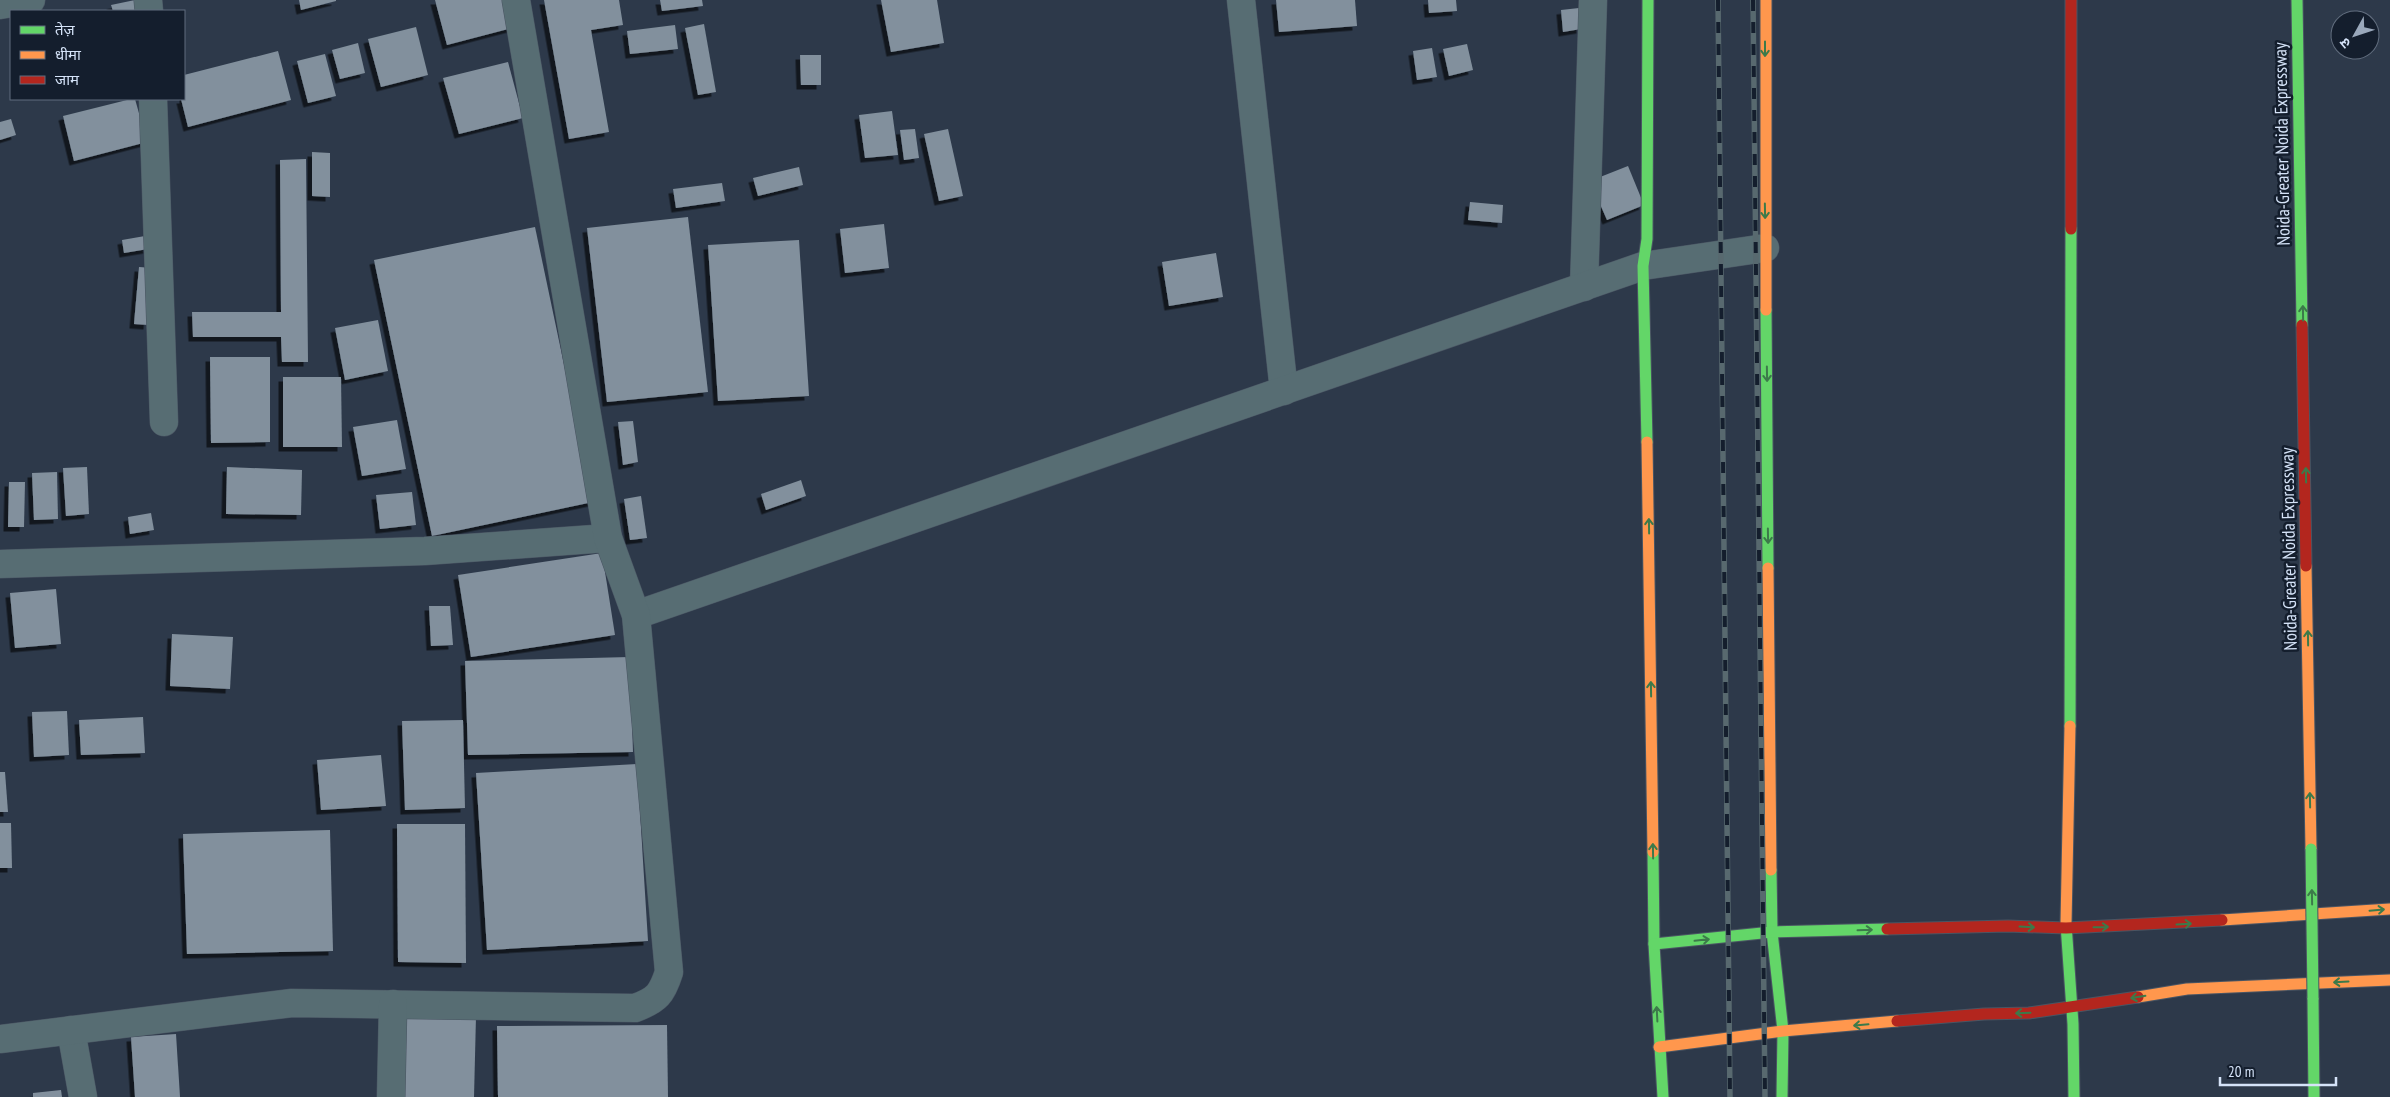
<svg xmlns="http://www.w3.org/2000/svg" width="2390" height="1097" font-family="'PT Sans Narrow','Noto Sans Devanagari',sans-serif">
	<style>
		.building { fill: #82909d; filter: url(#shadow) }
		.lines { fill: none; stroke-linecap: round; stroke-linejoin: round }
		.street-casing { stroke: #4a5563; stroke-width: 29 }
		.fast-casing { stroke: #4a5563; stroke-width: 13 }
		.slow-casing { stroke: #4a5563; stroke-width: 13 }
		.jam-casing { stroke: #4a5563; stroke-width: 13 }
		.street { stroke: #576d73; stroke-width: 28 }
		.fast { stroke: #63d668; stroke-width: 11 }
		.slow { stroke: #ff974d; stroke-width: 11 }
		.jam { stroke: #b3261e; stroke-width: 11 }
		.rail-casing { stroke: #58696f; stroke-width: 5.5 }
		.rail { stroke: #141e2d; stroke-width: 4; stroke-dasharray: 11; stroke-linecap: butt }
		.fast-bridge-casing { stroke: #4a5563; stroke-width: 13; stroke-linecap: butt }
		.fast-bridge { stroke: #63d668; stroke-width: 11 }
		.oneway { stroke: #3c7a4a }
		.labels { text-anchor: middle; stroke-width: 5; stroke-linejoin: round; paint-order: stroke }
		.street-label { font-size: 18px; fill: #d5e3f8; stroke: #141e2d }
	</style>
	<defs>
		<filter id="shadow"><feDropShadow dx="-4.5" dy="4.5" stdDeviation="0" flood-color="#0009"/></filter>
	</defs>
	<rect width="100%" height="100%" fill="#2d394a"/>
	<g class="building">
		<polygon points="135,0 138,11 113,11 111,5"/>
		<polygon points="299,0 336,0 336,1 301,10"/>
		<polygon points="435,0 504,0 512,28 447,45"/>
		<polygon points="544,0 619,0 623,25 591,30 609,132 569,139"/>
		<polygon points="660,0 702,0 703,6 662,11"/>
		<polygon points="881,0 937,0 944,43 891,52"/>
		<polygon points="1276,0 1355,0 1357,26 1279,32"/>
		<polygon points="1428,0 1456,0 1457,11 1429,13"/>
		<polygon points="1579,8 1581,29 1563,32 1561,10"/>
		<polygon points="704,24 716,92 698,95 685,28"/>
		<polygon points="675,25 678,49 630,54 627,31"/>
		<polygon points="416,27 428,75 381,87 368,39"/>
		<polygon points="358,43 365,73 340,79 332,50"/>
		<polygon points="1467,44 1473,70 1449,76 1443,49"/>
		<polygon points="1432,48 1437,77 1417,80 1413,51"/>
		<polygon points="278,51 291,100 188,127 181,99 184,99 184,75"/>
		<polygon points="325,54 336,96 308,103 297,61"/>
		<polygon points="800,55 821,55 821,85 801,85"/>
		<polygon points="508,62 523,118 459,134 443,78"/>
		<polygon points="131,99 135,99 147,142 74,161 63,116"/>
		<polygon points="892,111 898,155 865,158 859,115"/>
		<polygon points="11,119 16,135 0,140 0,122"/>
		<polygon points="915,129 919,158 904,160 900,130"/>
		<polygon points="948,129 963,196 939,201 924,134"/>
		<polygon points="312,152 330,153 330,197 312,196"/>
		<polygon points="306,159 308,362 282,362 281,337 193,337 192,312 281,312 280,160"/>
		<polygon points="1628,166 1644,205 1607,220 1590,181"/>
		<polygon points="799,167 803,185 758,196 753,178"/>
		<polygon points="722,183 725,201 676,208 673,189"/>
		<polygon points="1470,202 1503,205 1502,223 1468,220"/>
		<polygon points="688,217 708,392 607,402 587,228"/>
		<polygon points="884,224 889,268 845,273 840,229"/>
		<polygon points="535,227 593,502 432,536 374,260"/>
		<polygon points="145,236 148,249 124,253 122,240"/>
		<polygon points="799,240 809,396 718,401 708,245"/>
		<polygon points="1216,253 1223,297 1169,306 1162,262"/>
		<polygon points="139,267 153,268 148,325 134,324"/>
		<polygon points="378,320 388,371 345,380 335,328"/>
		<polygon points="210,357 270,357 270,442 211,443"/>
		<polygon points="283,377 341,377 342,447 283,447"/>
		<polygon points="397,420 406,469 362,476 353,427"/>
		<polygon points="633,421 638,462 623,465 618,422"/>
		<polygon points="87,467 89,514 66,516 63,468"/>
		<polygon points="227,467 302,470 301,515 226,514"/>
		<polygon points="57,472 58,519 34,520 32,473"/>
		<polygon points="801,480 806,496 766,510 761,494"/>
		<polygon points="9,482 25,482 24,527 8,527"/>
		<polygon points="412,492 416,525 380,529 376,495"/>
		<polygon points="641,496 647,538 630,540 624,499"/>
		<polygon points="151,513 154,530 130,534 128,517"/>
		<polygon points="602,553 615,635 471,657 458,575"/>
		<polygon points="56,589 61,644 15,648 10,593"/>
		<polygon points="429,606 450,606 453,645 431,646"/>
		<polygon points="172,634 233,637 230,689 170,686"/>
		<polygon points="630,657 633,752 468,755 465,661"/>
		<polygon points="67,711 69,755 34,757 32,712"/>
		<polygon points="143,717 145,753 81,755 79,720"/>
		<polygon points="463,720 465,808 405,810 402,721"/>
		<polygon points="381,755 386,806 321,810 317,760"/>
		<polygon points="637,764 648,941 487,950 476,773"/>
		<polygon points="0,772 5,772 8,812 0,812"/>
		<polygon points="0,823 11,823 12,868 0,868"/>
		<polygon points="397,824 465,824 466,963 398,962"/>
		<polygon points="330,830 333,951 187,954 183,834"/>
		<polygon points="404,1014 476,1016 474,1097 402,1097"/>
		<polygon points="667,1025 668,1097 498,1097 497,1026"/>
		<polygon points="176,1034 180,1097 135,1097 131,1037"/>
		<polygon points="61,1090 62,1097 33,1097 33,1093"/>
	</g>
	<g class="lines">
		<defs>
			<g id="street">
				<polyline points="148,0 149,11"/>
				<polyline points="1241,0 1284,391"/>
				<polyline points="0,5 31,0"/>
				<polyline points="153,99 164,422"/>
				<polyline points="1584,287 1593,0"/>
				<polyline points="0,564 425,551 608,538"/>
				<polyline points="636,615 1643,266 1765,248"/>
				<polyline points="71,1030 83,1097"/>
				<path d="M0,1039l292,-36 343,5c22,-8 27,-14 34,-36l-33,-357 -28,-77 -92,-538"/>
				<polyline points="391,1097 393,1004"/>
			</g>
			<g id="fast">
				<polyline points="2297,0 2302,325"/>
				<polyline points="1766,310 1768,568"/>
				<polyline points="1647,442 1643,266 1647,239 1648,0"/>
				<polyline points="2070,726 2071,229"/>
				<polyline points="1653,852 1654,944 1663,1097"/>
				<polyline points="1771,870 1772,932 1783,1031 1782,1097"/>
				<polyline points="2066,924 2073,1024 2074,1097"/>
				<polyline points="1654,944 1772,932 1887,929"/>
				<polyline points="2313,998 2314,1097"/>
			</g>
			<g id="slow">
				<polyline points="1766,310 1766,0"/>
				<polyline points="1647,442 1653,852"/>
				<polyline points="2306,566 2311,849"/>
				<polyline points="1768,568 1771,870"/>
				<polyline points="2222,920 2390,909"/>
				<polyline points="2066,924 2070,726"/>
				<polyline points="2138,997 2187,989 2390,980"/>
				<polyline points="1659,1047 1783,1031 1897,1021"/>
			</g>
			<g id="jam">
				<polyline points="2071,229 2071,0"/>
				<polyline points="2302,325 2306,566"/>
				<polyline points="1887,929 2008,926 2066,928 2222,920"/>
				<polyline points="1897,1021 1984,1014 2029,1013 2138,997"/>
			</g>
		</defs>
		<use href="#street" class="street-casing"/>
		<use href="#fast" class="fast-casing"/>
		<use href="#slow" class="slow-casing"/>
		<use href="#jam" class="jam-casing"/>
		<use href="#street" class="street"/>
		<use href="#fast" class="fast"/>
		<use href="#slow" class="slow"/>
		<use href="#jam" class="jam"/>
		<defs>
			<g id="rail">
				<polyline points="1718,0 1730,1097"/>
				<polyline points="1753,0 1765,1097"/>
			</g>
		</defs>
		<use href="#rail" class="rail-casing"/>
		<use href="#rail" class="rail"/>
		<defs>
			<polyline id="fast-bridge" points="2311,849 2313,998"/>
		</defs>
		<use href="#fast-bridge" class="fast-bridge-casing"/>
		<use href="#fast-bridge" class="fast-bridge"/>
	</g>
	<defs><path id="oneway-shaft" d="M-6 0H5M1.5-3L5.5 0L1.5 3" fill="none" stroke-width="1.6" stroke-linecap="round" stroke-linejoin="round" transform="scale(1.25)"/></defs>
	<g class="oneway">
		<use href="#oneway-shaft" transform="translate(1765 49) rotate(90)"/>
		<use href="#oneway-shaft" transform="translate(1765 211) rotate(89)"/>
		<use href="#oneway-shaft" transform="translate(2303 313) rotate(-91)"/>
		<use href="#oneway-shaft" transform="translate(1767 374) rotate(89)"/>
		<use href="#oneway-shaft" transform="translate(2306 475) rotate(-91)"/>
		<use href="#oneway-shaft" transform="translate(1649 526) rotate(-91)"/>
		<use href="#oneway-shaft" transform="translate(1768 536) rotate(89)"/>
		<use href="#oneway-shaft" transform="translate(2308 638) rotate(-91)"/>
		<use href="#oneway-shaft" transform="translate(1651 689) rotate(-91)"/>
		<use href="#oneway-shaft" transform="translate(2310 800) rotate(-91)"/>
		<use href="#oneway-shaft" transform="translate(1653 851) rotate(-91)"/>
		<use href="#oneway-shaft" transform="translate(2312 897) rotate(-91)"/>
		<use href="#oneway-shaft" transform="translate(2377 910) rotate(-5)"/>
		<use href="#oneway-shaft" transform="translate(2184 924) rotate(-3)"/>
		<use href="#oneway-shaft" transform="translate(2027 927) rotate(3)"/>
		<use href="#oneway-shaft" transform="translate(2101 927) rotate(-1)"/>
		<use href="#oneway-shaft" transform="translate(1865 930) rotate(-2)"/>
		<use href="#oneway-shaft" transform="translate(1702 940) rotate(-6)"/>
		<use href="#oneway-shaft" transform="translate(2341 982) rotate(177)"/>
		<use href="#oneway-shaft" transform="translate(2138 997) rotate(171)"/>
		<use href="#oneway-shaft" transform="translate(2023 1013) rotate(178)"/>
		<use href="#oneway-shaft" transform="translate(1657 1014) rotate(-93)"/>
		<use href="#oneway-shaft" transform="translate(1861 1025) rotate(175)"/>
	</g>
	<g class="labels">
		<g class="street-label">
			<text transform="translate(2282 144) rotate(-91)" y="6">Noida-Greater Noida Expressway</text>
			<text transform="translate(2289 549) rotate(-91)" y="6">Noida-Greater Noida Expressway</text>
		</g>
	</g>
	<rect x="10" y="10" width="175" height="90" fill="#141e2d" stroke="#616d7e"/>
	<rect x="20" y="26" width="25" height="8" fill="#63d668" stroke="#616d7e"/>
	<text x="55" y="35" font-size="15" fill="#d5e3f8">तेज़</text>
	<rect x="20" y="51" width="25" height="8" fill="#ff974d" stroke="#616d7e"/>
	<text x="55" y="60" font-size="15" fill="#d5e3f8">धीमा</text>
	<rect x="20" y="76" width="25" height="8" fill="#b3261e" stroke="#616d7e"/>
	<text x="55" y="85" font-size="15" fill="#d5e3f8">जाम</text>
	<g transform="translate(2355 35) rotate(230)"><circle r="24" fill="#141e2d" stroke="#616d7e"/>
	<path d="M0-4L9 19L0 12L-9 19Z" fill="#9aa8bb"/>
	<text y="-8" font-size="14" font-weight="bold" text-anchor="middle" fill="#d5e3f8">उ</text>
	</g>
	<path d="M2220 1077v8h116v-8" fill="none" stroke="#d5e3f8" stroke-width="2.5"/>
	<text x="2228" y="1077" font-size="15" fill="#d5e3f8" stroke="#141e2d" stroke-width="4" paint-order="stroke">20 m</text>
</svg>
